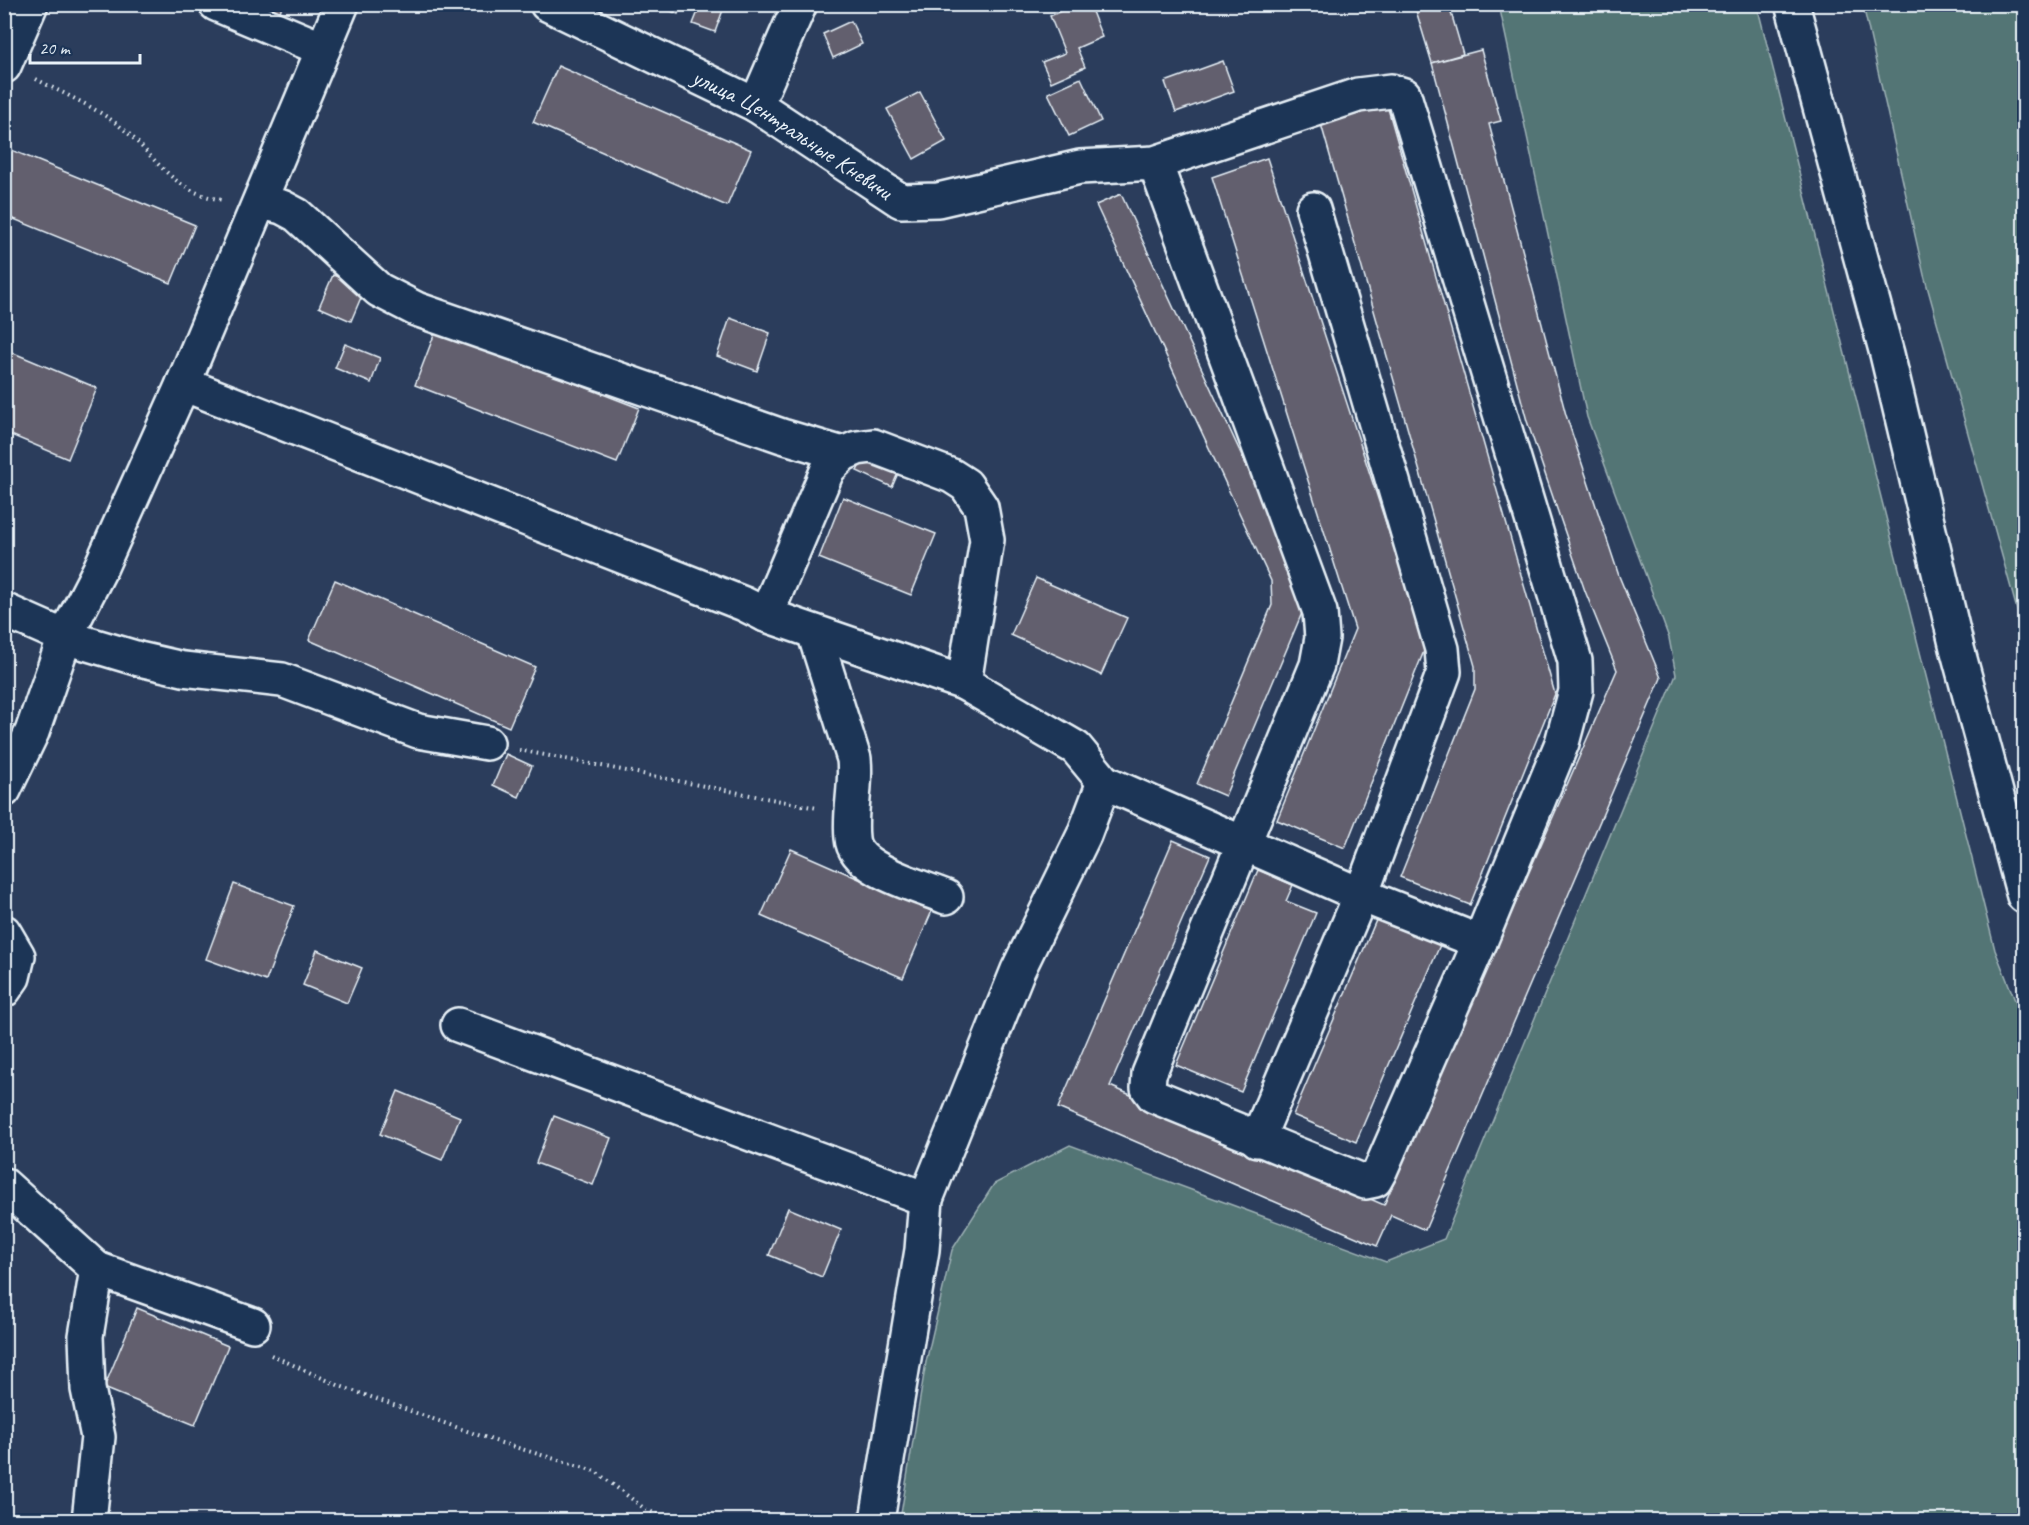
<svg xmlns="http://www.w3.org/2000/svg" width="2029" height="1525" font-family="Caveat,sans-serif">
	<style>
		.green { fill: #537474; stroke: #9eb2b6; stroke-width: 1.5 }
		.building { fill: #625f6e; stroke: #e8f1f8; stroke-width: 1.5 }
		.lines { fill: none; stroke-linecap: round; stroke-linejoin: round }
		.minor-casing { stroke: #e8f1f8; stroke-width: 38 }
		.path { stroke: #e8f1f8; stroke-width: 4; stroke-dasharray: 1.5 4.5; stroke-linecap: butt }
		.minor { stroke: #1d3557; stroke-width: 33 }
		.labels { text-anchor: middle; stroke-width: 6; stroke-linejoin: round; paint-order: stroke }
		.street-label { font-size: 24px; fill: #e8f1f8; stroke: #1d3557 }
	</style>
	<rect width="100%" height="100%" fill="#2b3d5c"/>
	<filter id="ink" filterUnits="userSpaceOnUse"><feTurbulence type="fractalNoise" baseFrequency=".0167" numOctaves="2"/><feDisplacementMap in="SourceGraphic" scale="12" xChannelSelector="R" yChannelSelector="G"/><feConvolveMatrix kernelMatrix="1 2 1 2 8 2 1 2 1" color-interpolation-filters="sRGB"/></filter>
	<g filter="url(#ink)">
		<g class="green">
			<polygon points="1499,5 1757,5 1995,950 2024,1023 2024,1520 900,1520 926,1362 952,1250 994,1184 1070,1145 1386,1262 1444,1239 1676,675 1669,638 1587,417"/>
			<polygon points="1863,5 2024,5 2024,635 1924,275"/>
		</g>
		<g class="building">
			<polygon points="257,4 283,4 279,14"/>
			<polygon points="654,4 682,4 678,14"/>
			<polygon points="701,4 723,10 715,32 693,24"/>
			<polygon points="1076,4 1089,4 1102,37 1077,48 1085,67 1051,82 1042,62 1065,53 1050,16"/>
			<polygon points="1414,4 1465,4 1450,9 1463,54 1432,63"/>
			<polygon points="851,21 862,44 833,58 823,34"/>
			<polygon points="1481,50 1501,121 1489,124 1566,415 1619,576 1661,678 1425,1230 1391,1215 1377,1246 1058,1108 1173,840 1210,856 1110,1086 1384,1205 1617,670 1585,591 1527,421 1432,63"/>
			<polygon points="1223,61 1234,91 1176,112 1165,82"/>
			<polygon points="558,66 751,150 727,206 533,122"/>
			<polygon points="1081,78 1101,121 1069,136 1048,93"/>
			<polygon points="920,92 946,141 914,159 887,109"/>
			<polygon points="1387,105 1555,694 1470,905 1400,877 1475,689 1475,666 1321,124"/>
			<polygon points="4,147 195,225 171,283 4,215"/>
			<polygon points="1267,158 1426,646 1345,848 1277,820 1355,629 1212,177"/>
			<polygon points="1121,194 1292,564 1307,601 1225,796 1197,784 1272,605 1271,581 1096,205"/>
			<polygon points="333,275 365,288 351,321 319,307"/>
			<polygon points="730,318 770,333 757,371 717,356"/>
			<polygon points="436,330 639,408 617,463 415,385"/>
			<polygon points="345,344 380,358 371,383 335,368"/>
			<polygon points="4,349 97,388 68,459 4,432"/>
			<polygon points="864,457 898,473 892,487 857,471"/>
			<polygon points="843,497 936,534 911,595 819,558"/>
			<polygon points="1036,578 1127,618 1101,675 1011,635"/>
			<polygon points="335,580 535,667 509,727 309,640"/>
			<polygon points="506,754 532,766 519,797 493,785"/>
			<polygon points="791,849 932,911 903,978 761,916"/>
			<polygon points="1258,870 1293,885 1286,901 1316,913 1241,1092 1176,1065"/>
			<polygon points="234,884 294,906 266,981 206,959"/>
			<polygon points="1377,918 1440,945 1356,1142 1293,1115"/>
			<polygon points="317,950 362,968 347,1003 303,985"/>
			<polygon points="398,1091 460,1117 442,1160 380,1134"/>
			<polygon points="554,1116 611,1138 593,1185 536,1163"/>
			<polygon points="788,1208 841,1230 822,1277 769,1255"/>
			<polygon points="137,1308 228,1346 195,1425 104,1388"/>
		</g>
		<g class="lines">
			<defs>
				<g id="minor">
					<polyline points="216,4 323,49"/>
					<path id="s1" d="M547,4l209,101 145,96 37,-1 142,-33 75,-4 203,-68 33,-4 13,4 171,566 1,30 -14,52 -82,199 -100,229 -5,9 -10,2 -211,-86 -6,-8 1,-14 168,-409 5,-27 -2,-26 -165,-449"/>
					<polyline points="1792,4 1887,354 1957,648 2024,896"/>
					<polyline points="4,66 31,4"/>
					<polyline points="756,105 800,4"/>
					<polyline points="260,202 282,207 297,215 379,290 416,309 782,436 843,454"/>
					<polyline points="183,384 342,4"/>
					<polyline points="4,610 65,637 139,659 183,669 282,680 418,731 487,743"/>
					<polyline points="766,615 828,469 843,454 857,448 873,446 952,476 966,485 981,507 987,540 964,683"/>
					<path d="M814,632l40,127c3,27 -5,53 -2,79 2,32 68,48 94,59"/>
					<polyline points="4,790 32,732 65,637 100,569 183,384 744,604 766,615 964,683 1076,748 1104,782"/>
					<polyline points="4,932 18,956 13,977 4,990"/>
					<polyline points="458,1025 926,1199"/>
					<polyline points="1257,1140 1361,895 1444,672 1442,649 1313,209"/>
					<polyline points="4,1185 97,1269 86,1336 88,1389 98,1437 89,1520"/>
					<polyline points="97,1269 253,1325"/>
					<polyline points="877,1520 922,1250 926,1199 1018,970 1084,835 1104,782 1361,895 1480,942"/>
				</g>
			</defs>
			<use href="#minor" class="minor-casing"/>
			<g class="path">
				<path d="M36,79c26,14 57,27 81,45 37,28 52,68 106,76"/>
				<polyline points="519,750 817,808"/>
				<polyline points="271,1355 340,1386 498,1442 595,1471 645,1509 669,1520"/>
			</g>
			<use href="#minor" class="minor"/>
		</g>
	</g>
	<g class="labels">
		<g class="street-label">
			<text dy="8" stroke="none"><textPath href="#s1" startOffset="278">улица Центральные Кневичи</textPath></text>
		</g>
	</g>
	<rect width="2029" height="1525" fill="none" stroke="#1d3557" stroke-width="24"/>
	<rect x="12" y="12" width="2005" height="1501" fill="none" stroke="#e8f1f8" stroke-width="2" filter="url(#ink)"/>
	<path d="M30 54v9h110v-9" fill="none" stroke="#e8f1f8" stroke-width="3"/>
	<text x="39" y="54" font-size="18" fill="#e8f1f8" stroke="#1d3557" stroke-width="4.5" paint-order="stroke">20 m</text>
</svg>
